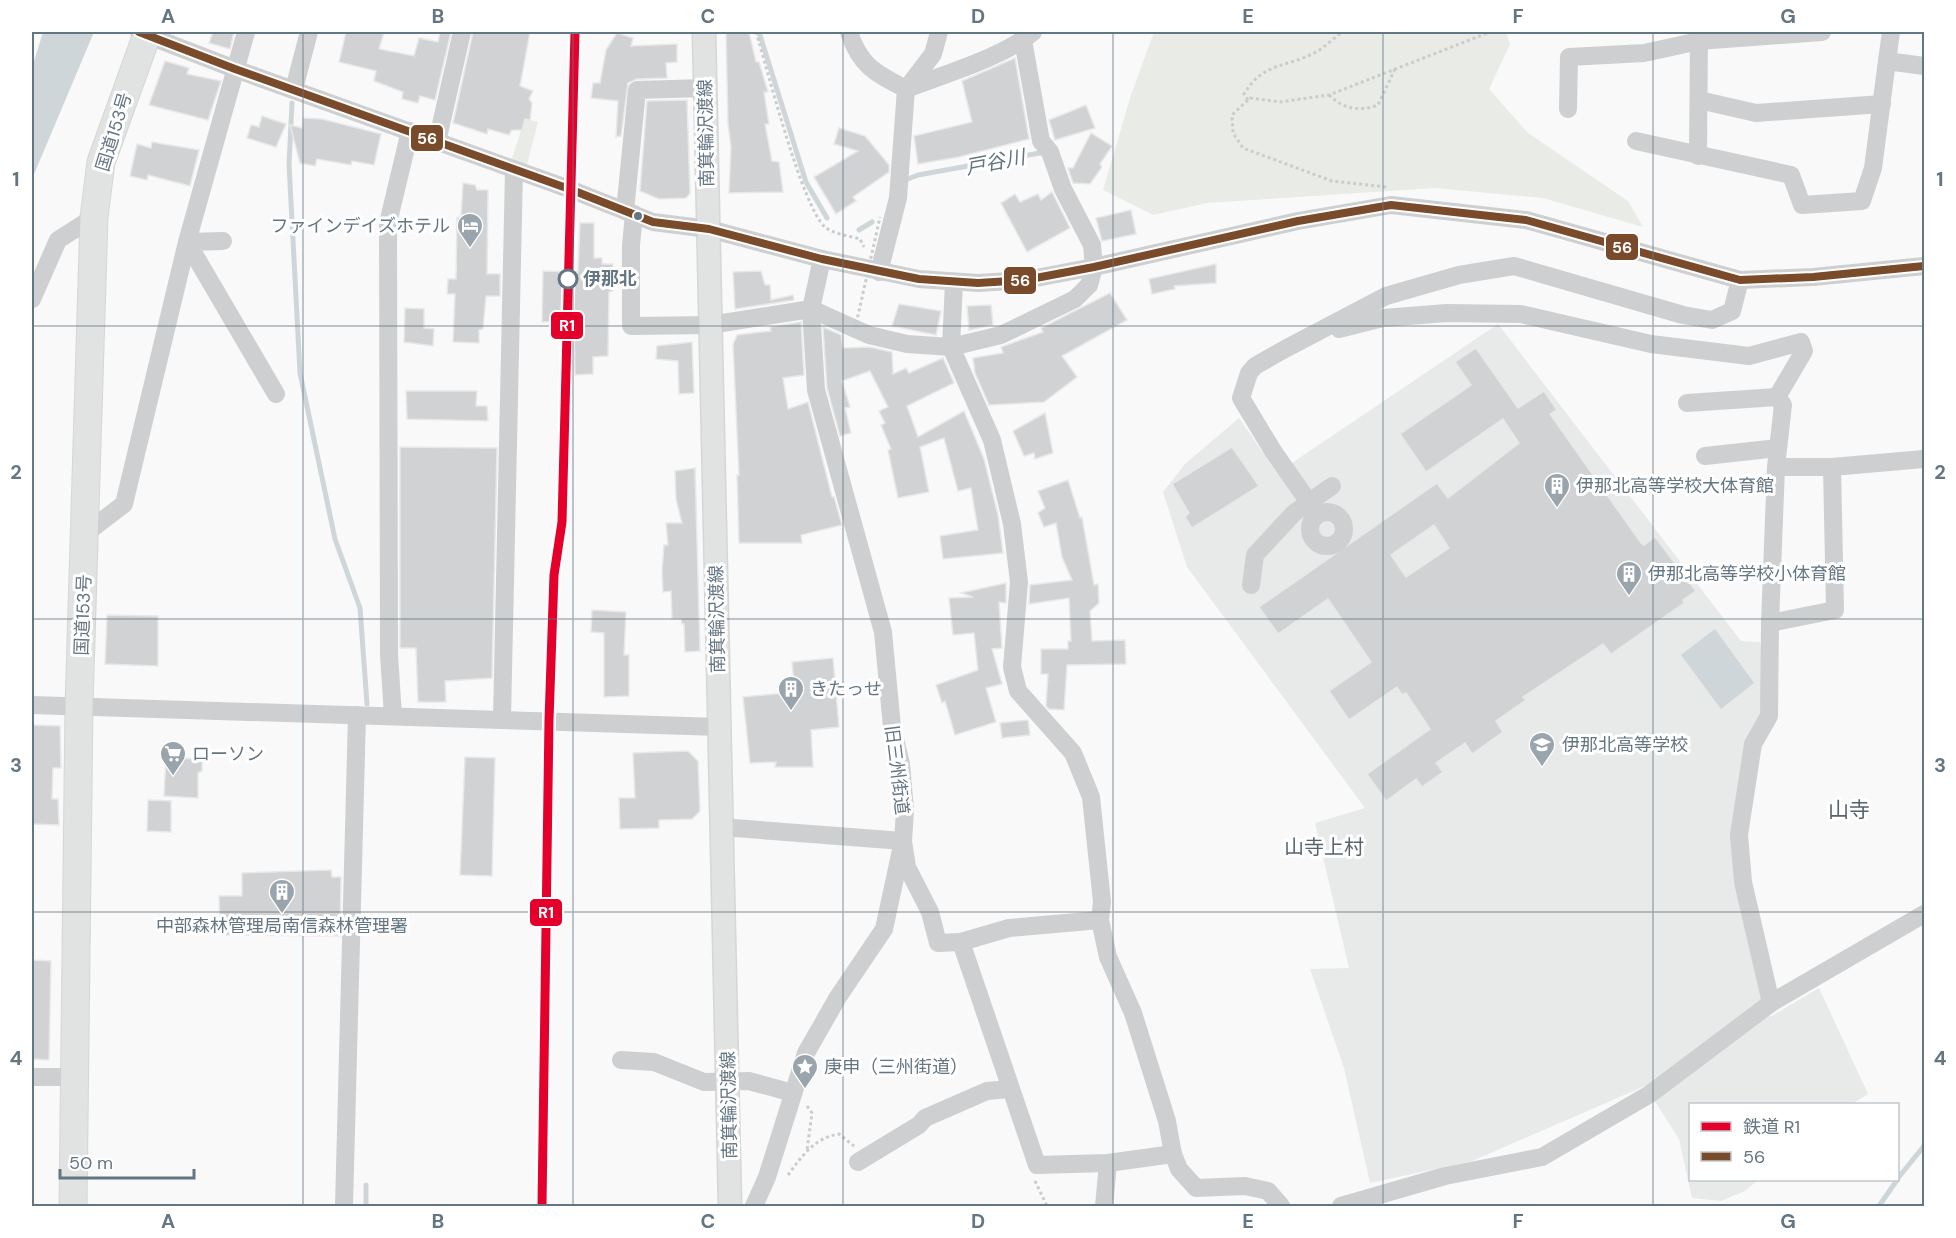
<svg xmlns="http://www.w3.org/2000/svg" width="1956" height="1238" font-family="'DM Sans','Noto Sans JP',sans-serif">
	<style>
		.built { fill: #e8e9e9 }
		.green { fill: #e8ebe6 }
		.water { fill: #ced6d9 }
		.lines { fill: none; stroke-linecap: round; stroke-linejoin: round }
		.stream { stroke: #ced6d9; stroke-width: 5 }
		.building { fill: #d0d2d3; stroke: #e8e8e8; stroke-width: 1.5; fill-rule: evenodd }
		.major-casing { stroke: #d5d6d7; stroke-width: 25 }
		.highway-casing { stroke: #d5d6d6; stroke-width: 29 }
		.path { stroke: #cbcccd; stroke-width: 3; stroke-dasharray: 3 3; stroke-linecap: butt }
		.minor { stroke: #cecfd0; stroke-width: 18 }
		.major { stroke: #e1e2e2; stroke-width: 22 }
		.highway { stroke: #e1e2e2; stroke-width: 27 }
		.path-bridge { stroke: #cbcccd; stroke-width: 3; stroke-dasharray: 3 3; stroke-linecap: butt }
		.bus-1-casing { stroke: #fff; stroke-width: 12 }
		.bus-1 { stroke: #7a4b2a; stroke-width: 8 }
		.rail-1-casing { stroke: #fff; stroke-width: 14 }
		.rail-1 { stroke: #e4002b; stroke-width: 9 }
		.grid { fill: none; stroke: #657683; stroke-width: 1.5; stroke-opacity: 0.55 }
		.bus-dot { fill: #657683; stroke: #fff; stroke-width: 2 }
		.stop-dot { fill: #fff; stroke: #657683; stroke-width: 3 }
		.labels { text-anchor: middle; stroke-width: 6; stroke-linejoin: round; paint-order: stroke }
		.street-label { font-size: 18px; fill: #657683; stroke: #fff }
		.poi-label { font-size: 18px; fill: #657683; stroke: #fff; text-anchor: start }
		.stop-label { font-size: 18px; font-weight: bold; fill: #657683; stroke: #fff; text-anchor: start }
		.water-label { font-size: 20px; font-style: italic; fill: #60757c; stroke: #fff }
		.neighbourhood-label { font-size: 20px; fill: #57646e; stroke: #fff }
		.quarter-label { font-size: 21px; fill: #57646e; stroke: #fff }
		.line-badge { stroke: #fff; stroke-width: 2 }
		.badge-label { font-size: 16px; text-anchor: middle; font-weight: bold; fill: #fff }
		.neatline { fill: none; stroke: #657683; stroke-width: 2 }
		.grid-label { font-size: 20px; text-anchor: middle; font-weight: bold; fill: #657683 }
	</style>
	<rect width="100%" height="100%" fill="#f9f9f9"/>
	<polygon class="built" points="1498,324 1741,641 1760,642 1769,716 1753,744 1743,882 1770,1017 1819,988 1868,1094 1852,1104 1690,1104 1690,1180 1758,1180 1745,1191 1721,1201 1692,1198 1679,1139 1645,1086 1472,1161 1370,1183 1344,1068 1310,969 1349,968 1315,823 1365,808 1187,567 1163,492 1185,464 1239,418 1277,473"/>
	<g class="green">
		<polygon points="1154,32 1506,32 1510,44 1489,89 1528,133 1628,201 1643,227 1543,198 1435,188 1207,203 1153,215 1103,190 1131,95"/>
		<polygon points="525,119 538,122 527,165 511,161"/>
	</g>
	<g class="water">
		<polygon points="43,32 94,32 32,179 32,68"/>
		<polygon points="1715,629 1754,683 1721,709 1681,655"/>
	</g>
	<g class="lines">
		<g class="stream">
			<polyline points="759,32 806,182 827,218"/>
			<polyline points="292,103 289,164 300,373 335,539 360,608 367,704"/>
			<polyline points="908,179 918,175 1040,153 1042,150"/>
			<polyline points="859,230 872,222"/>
			<polyline points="1898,1178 1924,1146"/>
			<polyline points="366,1206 366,1185"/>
			<polyline points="1879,1206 1897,1180"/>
		</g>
	</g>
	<g class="building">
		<polygon points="213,32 234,32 230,49 209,43"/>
		<polygon points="346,32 384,32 379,49 414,56 419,38 438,42 440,32 451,32 435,100 420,96 418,103 402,99 403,92 374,81 376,71 339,62"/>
		<polygon points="473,32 530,32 520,86 533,91 529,99 532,103 530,120 525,119 522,130 512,130 509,135 488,129 487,134 453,123"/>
		<polygon points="726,32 749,32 756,62 759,62 768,92 764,92 769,124 765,124 772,161 779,162 783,192 729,193 731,147 728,124"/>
		<polygon points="617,33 633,38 631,46 677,44 677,62 666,63 667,78 637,79 628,83 621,136 616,137 618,101 591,98 593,83 600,83 606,50"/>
		<polygon points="1015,58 1029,139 959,157 918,164 914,136 972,122 962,81"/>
		<polygon points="165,61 189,68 187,74 221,81 208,120 149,105"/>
		<polygon points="687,100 690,193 686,198 659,199 640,191 647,101"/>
		<polygon points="1086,105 1095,128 1055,140 1049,120"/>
		<polygon points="262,116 286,124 276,147 247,138 251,125 259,127"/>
		<polygon points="303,118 322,119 381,134 374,165 352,161 351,165 317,159 315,166 300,163 290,125 302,128"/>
		<polygon points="839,128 865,136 889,165 889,172 853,197 856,201 836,214 814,177 858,151 834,144"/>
		<polygon points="1091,133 1112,146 1100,164 1102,167 1090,184 1073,183 1068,168 1073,168"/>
		<polygon points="152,142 199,150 190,186 148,175 147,180 130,176 137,144 151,148"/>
		<polygon points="463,183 475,185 477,190 488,190 487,274 500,274 500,296 486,296 483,329 479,330 479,343 453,342 455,294 447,294 448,279 456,279 457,218 461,216"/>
		<polygon points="1052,192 1070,228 1027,252 1001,203 1015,194 1020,202 1038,194 1041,200"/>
		<polygon points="1131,210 1136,234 1102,241 1096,218"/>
		<polygon points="580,223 594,223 594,258 602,258 602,264 613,264 613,291 609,292 608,356 593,357 593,374 575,375 574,321 542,322 543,271 578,272"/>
		<polygon points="1216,264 1216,283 1174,286 1175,289 1152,294 1149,279"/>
		<polygon points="761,271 765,285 770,285 771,300 793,295 794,300 735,309 733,272"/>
		<polygon points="1110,293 1127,320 1062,356 1077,377 1044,402 989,405 975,373 973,358 1003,353 1001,347 1043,332 1041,328"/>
		<polygon points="899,304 941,311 936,335 892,326"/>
		<polygon points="991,305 993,325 969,330 967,306"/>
		<polygon points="405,308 424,309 424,328 434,329 433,346 404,342"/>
		<polygon points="801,322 804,375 783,378 788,409 808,402 832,497 834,497 842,525 801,535 802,543 739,543 737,475 739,475 733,345 737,335 771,331 770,327"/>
		<polygon points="823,327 841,335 843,348 869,347 892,352 893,374 906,368 909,373 943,358 954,383 907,406 918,437 964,411 984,459 998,515 1003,553 943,559 940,536 978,530 971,488 958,491 944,438 920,447 929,492 898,498 888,450 891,449 881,425 885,423 879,411 888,407 870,371 842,381 850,407 845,408 851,433 840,436 827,388"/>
		<polygon points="692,342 694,393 679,394 678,361 656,359 657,346"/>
		<path d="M1476,348l42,60 26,-17 13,19 -7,4 91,129 3,2 11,-8 41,54 -13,9 1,3 -73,51 -8,-10 -80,53 3,3 -30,21 7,11 -31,22 -7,-11 -29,20 7,9 -21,15 -6,-8 -30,22 -19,-27 63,-45 -24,-36 -4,2 -5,-8 -48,33 -20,-29 42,-29 -43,-63 -50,35 -19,-27 178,-124 11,15 71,-55 -16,-24 -77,53 -26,-38 71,-49 -16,-23zM1434,525l15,23 -43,29 -15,-22z"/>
		<polygon points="406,391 477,391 476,406 487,406 488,421 407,419"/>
		<polygon points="1045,413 1053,453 1035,459 1034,453 1024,456 1013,431"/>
		<polygon points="400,447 497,448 492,678 445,681 446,702 418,702 416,648 400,648"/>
		<polygon points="1232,447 1259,486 1192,528 1185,517 1189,513 1172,484"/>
		<polygon points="695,468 700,651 685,652 684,624 682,624 681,619 672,619 671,591 663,592 662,570 664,545 668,545 666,523 682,523 676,499 675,471"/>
		<polygon points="1068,480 1080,518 1082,517 1094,585 1098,584 1099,603 1090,611 1092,641 1125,640 1126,664 1067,665 1064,710 1049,709 1046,706 1048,674 1041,674 1041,649 1068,649 1068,641 1071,641 1069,598 1029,604 1030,585 1072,580 1062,557 1056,523 1044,527 1038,513 1045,508 1038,491"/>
		<polygon points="1006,583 1006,603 999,602 1002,648 992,649 1002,684 986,688 996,722 955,735 945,701 942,703 936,685 978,670 974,633 953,635 949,598 973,597 961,593"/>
		<polygon points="592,610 626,612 624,655 629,655 629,696 604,697 604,633 591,632"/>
		<polygon points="107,615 158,616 158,666 105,664"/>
		<polygon points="833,658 839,727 811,730 813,767 775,767 776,762 750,763 743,697 795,692 792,662"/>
		<polygon points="1028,720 1030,735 1002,738 1000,723"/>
		<polygon points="32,725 60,726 61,768 53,768 52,799 58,799 59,825 32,824"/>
		<polygon points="688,751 698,761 700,811 692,819 659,820 659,828 620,829 619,798 635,798 633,753"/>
		<polygon points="465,757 495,758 492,876 460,875"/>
		<polygon points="166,758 202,759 202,771 198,773 198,798 164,796"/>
		<polygon points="148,800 171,801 171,832 147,831"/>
		<polygon points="331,870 332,877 341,877 340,936 220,935 219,896 242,896 242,873"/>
		<polygon points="32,960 51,961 49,1060 32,1059"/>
	</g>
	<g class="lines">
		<defs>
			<polyline id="major" points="704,32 730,1206"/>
			<polyline id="highway" points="73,1206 79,706 94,217 101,162 148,32"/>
		</defs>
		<use href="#major" class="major-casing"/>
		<use href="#highway" class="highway-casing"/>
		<g class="path">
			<path d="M756,32c11,36 46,175 69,195 8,7 25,9 35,12l4,8"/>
			<path d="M1329,95c14,14 31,17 49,10l17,-36"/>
			<path d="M1248,100l-4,-6c20,-33 43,-26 72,-42 9,-5 18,-14 26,-20"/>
			<polyline points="1386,187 1332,181 1243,148 1233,133 1232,115 1250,98 1280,102 1329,95 1490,32"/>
			<polyline points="807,1106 812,1113 807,1150"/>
			<path d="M788,1175c14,-19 26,-37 51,-41l15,12"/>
			<polyline points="1035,1181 1047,1206"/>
		</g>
		<g class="minor">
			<polyline points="139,32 235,69 572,190 653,222 709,229 822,259 919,279 978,283 1025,280 1094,267 1298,221 1391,205 1526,220 1740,280 1813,277 1924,266"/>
			<path d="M849,32c11,34 26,41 57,57"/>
			<polyline points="1887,61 1891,32"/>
			<polyline points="907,88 933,54 939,32"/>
			<polyline points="294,89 309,32"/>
			<path d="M906,89c36,-14 98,-32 127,-57"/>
			<polyline points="1699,100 1756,113 1882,104"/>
			<polyline points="1568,109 1569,57 1644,53 1699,41 1822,32"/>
			<polyline points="1636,141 1791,175 1802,205 1862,201 1873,168 1887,61 1924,66"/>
			<polyline points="437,142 462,32"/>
			<polyline points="1698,156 1699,32"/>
			<polyline points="625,211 637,90 705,88"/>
			<polyline points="634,214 631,245 631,326 710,325 811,309 869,335 907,344 951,347 1001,335 1075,299 1089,285 1094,267 1092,245 1063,189 1050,152 1041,141 1023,40"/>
			<polyline points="223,241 187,242 276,394"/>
			<polyline points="879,272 898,198 906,89"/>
			<polyline points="954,282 951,347 992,440 1012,524 1019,582 1012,667 1018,691 1073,753 1091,797 1102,902 1100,920 1108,957 1133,1013 1167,1121 1173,1154 1179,1169 1196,1188 1245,1186 1268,1191 1281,1206"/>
			<polyline points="32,299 58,240 94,217"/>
			<polyline points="1339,329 1383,318 1447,313 1521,314 1651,344 1749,356 1801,342 1804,351 1777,397 1783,405 1776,467"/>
			<polyline points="1687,403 1777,397"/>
			<polyline points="1705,456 1778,448"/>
			<circle cx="1327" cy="529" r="17"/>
			<polyline points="1317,514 1273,451 1241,398 1249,373 1255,366 1285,349 1386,296 1459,275 1514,266 1683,315 1712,320 1732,311 1740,280"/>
			<polyline points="86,533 124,504 187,242 246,32"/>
			<polyline points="1251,585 1255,555 1294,513 1332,486"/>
			<polyline points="1770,623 1835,610 1832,467"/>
			<polyline points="32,705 719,727"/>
			<polyline points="393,716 389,655 388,223 410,131"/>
			<polyline points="502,718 514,170"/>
			<polyline points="721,827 903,841 907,867 930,912 938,943 961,942"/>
			<polyline points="1100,920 1009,928 961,942 1037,1165 1108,1163 1173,1154"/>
			<polyline points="1771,1003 1743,882 1739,835 1753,744 1769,716 1770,623 1776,467 1832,467 1924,459"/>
			<polyline points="621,1060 654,1062 704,1082 749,1081 793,1093"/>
			<polyline points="32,1077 74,1077"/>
			<polyline points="858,1162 919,1125 925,1118 987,1091 1009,1089"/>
			<polyline points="344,1206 357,715"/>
			<polyline points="754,1206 767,1177 806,1053 838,997 884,929 903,841 905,810 901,764 892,727 883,632 816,390 811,309 822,259"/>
			<polyline points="1104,1206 1108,1163"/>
			<polyline points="1341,1206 1445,1176 1542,1157 1650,1094 1771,1003 1924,914"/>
		</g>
		<use href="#major" class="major"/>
		<use href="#highway" class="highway"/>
		<polyline class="path-bridge" points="855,329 880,217"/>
		<defs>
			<polyline id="bus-1" points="139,32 235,69 572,190 653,222 709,229 822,259 919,279 978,283 1025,280 1094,267 1298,221 1391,205 1526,220 1740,280 1813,277 1924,266"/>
		</defs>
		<use href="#bus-1" class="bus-1-casing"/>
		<use href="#bus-1" class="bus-1"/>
		<defs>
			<polyline id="rail-1" points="542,1206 549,720 554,575 562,522 575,32"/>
		</defs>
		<use href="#rail-1" class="rail-1-casing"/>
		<use href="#rail-1" class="rail-1"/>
	</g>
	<path class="grid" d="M303,32v1174M573,32v1174M843,32v1174M1113,32v1174M1383,32v1174M1653,32v1174M32,326h1892M32,619h1892M32,912h1892"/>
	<defs>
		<symbol id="hotel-pin" viewBox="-11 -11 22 30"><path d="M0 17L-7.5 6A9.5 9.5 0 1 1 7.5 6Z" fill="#99a4ac" stroke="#fff"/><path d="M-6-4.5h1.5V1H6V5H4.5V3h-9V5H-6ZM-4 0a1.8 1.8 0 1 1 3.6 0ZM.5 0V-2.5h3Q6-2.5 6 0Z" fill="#fff"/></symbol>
		<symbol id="building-pin" viewBox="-11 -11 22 30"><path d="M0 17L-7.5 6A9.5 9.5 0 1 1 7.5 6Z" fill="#99a4ac" stroke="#fff"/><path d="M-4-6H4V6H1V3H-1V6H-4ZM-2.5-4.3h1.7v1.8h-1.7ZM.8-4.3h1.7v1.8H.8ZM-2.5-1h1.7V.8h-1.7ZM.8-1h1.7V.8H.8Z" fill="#fff"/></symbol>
		<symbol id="school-pin" viewBox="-11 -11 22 30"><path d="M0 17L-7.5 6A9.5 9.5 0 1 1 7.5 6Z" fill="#99a4ac" stroke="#fff"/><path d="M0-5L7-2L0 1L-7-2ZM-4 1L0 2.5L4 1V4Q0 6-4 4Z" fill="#fff"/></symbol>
		<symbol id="supermarket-pin" viewBox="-11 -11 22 30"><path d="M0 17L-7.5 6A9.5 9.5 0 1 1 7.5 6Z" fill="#99a4ac" stroke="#fff"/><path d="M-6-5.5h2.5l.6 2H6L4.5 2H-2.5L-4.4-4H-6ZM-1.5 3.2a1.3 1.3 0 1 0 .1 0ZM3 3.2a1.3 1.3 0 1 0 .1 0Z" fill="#fff"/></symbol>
		<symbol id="sight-pin" viewBox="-11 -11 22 30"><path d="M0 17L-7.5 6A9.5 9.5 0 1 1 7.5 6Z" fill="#99a4ac" stroke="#fff"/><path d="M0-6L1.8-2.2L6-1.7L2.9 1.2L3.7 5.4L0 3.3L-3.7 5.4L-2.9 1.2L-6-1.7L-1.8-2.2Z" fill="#fff"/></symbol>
	</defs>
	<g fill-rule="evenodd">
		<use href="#hotel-pin" x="455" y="211" width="30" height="40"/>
		<use href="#building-pin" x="1542" y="471" width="30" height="40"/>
		<use href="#building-pin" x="1614" y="559" width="30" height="40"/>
		<use href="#building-pin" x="776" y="674" width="30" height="40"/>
		<use href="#school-pin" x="1527" y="730" width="30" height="40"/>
		<use href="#supermarket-pin" x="158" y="739" width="30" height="40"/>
		<use href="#building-pin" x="267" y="877" width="30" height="40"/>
		<use href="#sight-pin" x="790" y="1052" width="30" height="40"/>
	</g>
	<circle class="bus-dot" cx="638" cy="216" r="5"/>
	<circle class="stop-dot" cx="568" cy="279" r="9"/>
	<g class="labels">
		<g class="street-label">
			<text transform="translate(114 132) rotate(-73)" y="6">国道153号</text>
			<text transform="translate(706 133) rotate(-91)" y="6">南箕輪沢渡線</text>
			<text transform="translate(83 615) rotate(-88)" y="6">国道153号</text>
			<text transform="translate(717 619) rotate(-91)" y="6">南箕輪沢渡線</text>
			<text transform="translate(897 770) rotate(83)" y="6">旧三州街道</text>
			<text transform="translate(729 1105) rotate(-91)" y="6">南箕輪沢渡線</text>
		</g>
		<g class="poi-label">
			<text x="450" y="232" text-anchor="end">ファインデイズホテル</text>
			<text x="1576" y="492">伊那北高等学校大体育館</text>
			<text x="1648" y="580">伊那北高等学校小体育館</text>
			<text x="810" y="695">きたっせ</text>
			<text x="1562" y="751">伊那北高等学校</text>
			<text x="192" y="760">ローソン</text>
			<text x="282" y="932" text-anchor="middle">中部森林管理局南信森林管理署</text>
			<text x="824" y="1073">庚申（三州街道）</text>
		</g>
		<g class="stop-label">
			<text x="583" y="285">伊那北</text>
		</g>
		<g class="water-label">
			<text transform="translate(995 162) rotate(-11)" y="7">戸谷川</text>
		</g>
		<g class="neighbourhood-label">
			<text x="1324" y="854">山寺上村</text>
		</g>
		<g class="quarter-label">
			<text x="1849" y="817">山寺</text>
		</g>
	</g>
	<g class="line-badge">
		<rect x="410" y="124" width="34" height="28" rx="6" fill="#7a4b2a"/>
		<rect x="1605" y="233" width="34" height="28" rx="6" fill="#7a4b2a"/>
		<rect x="1003" y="266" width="34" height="29" rx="6" fill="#7a4b2a"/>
		<rect x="550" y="311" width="34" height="29" rx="6" fill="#e4002b"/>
		<rect x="529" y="898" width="34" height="29" rx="6" fill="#e4002b"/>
	</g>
	<g class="badge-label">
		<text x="427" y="144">56</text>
		<text x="1622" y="253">56</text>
		<text x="1020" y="286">56</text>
		<text x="567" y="331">R1</text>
		<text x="546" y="918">R1</text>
	</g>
	<rect width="1956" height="1238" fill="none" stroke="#ffffff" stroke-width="66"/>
	<rect x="1689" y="1103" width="210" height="78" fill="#ffffff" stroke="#c1c8cd" stroke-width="1.5"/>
	<rect x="1701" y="1122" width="30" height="9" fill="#e4002b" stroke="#c1c8cd" stroke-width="1.5"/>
	<text x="1743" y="1133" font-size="18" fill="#657683">鉄道 R1</text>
	<rect x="1701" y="1152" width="30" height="9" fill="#7a4b2a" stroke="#c1c8cd" stroke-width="1.5"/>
	<text x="1743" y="1163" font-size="18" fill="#657683">56</text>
	<path d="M60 1169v9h134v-9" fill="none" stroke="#657683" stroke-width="3"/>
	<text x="69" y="1169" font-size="18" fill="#657683" stroke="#ffffff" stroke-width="4.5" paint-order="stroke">50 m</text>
	<rect x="33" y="33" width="1890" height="1172" class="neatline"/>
	<g class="grid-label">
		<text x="168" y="23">A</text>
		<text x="438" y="23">B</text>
		<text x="708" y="23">C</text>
		<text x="978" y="23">D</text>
		<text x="1248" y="23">E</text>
		<text x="1518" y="23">F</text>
		<text x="1788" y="23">G</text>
		<text x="16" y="186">1</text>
		<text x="1940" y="186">1</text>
		<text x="16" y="479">2</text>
		<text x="1940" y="479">2</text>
		<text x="16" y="772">3</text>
		<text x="1940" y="772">3</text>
		<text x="16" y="1065">4</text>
		<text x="1940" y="1065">4</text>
		<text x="168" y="1228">A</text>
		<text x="438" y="1228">B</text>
		<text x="708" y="1228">C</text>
		<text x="978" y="1228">D</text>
		<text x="1248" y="1228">E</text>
		<text x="1518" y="1228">F</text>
		<text x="1788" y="1228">G</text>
	</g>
</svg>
